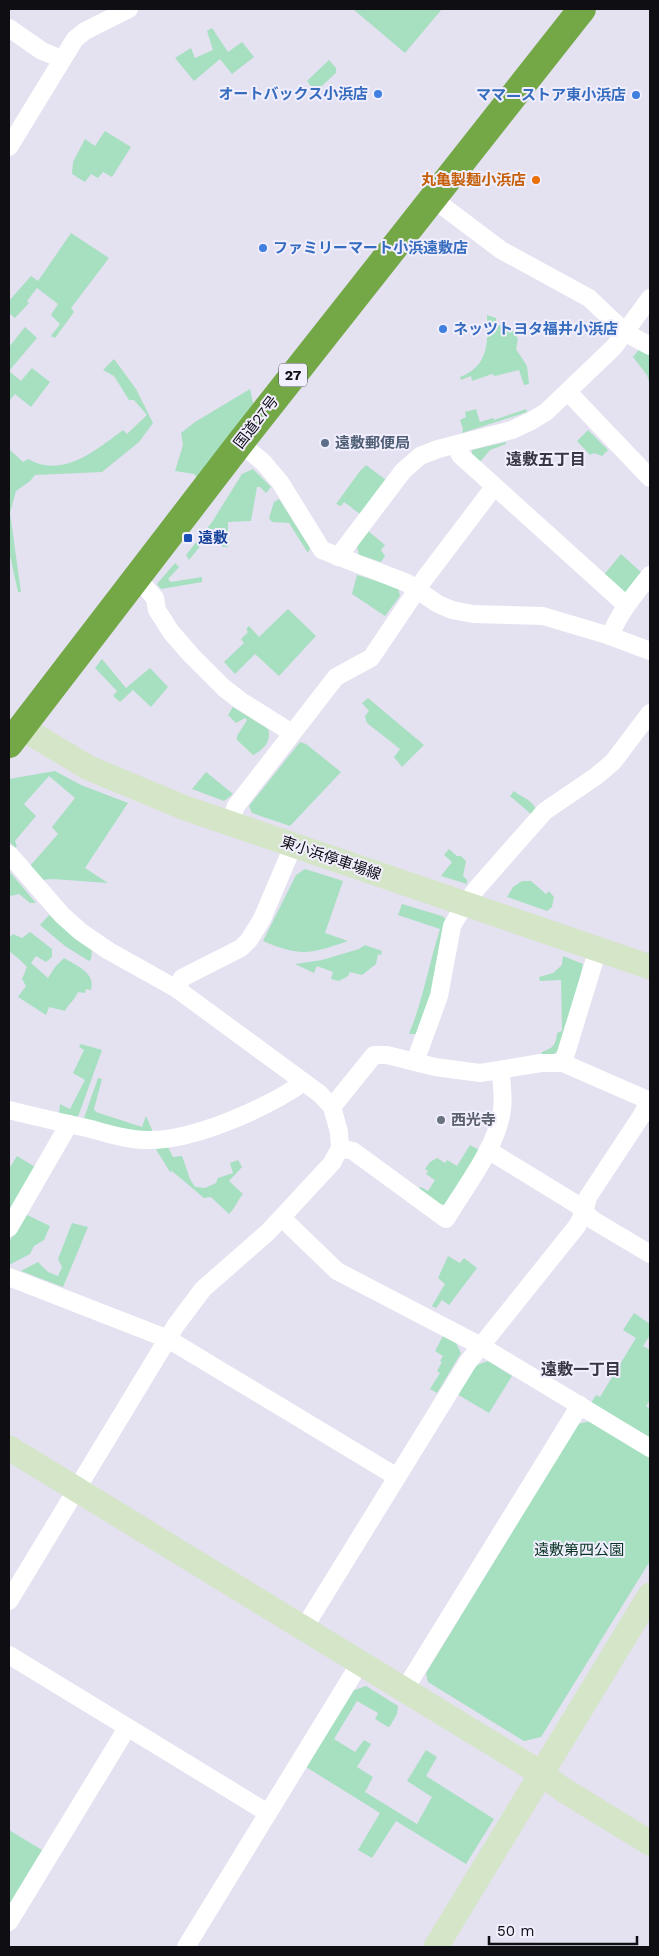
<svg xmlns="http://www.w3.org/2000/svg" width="659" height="1956" font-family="'Work Sans','Noto Sans JP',sans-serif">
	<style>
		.green { fill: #a6e0c0 }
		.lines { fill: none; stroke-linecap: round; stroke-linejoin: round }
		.street { stroke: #fff; stroke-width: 18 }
		.secondary { stroke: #d5e5c8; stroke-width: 25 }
		.highway { stroke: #74a847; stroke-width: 28 }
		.shop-dot { fill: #3f7fe0; stroke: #f1eefe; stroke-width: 2 }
		.food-dot { fill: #e8710a; stroke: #f1eefe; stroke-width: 2 }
		.service-dot { fill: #5c6f8a; stroke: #f1eefe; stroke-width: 2 }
		.transit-dot { fill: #1a4fb4; stroke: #f1eefe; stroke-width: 2 }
		.worship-dot { fill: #6b7280; stroke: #f1eefe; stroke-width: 2 }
		.labels { text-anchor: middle; stroke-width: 4; stroke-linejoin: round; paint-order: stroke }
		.shield { fill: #f1eefe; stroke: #52515a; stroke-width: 1 }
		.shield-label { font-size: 14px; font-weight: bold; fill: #0e0e13 }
		.shop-label { font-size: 15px; font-weight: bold; fill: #366cbe; stroke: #f1eefe; text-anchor: end }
		.food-label { font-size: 15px; font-weight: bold; fill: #c56008; stroke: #f1eefe; text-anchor: end }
		.street-label { font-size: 15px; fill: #0e0e13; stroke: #f1eefe }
		.service-label { font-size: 15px; font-weight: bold; fill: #4e5e75; stroke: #f1eefe; text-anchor: start }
		.transit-label { font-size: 15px; font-weight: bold; fill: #164399; stroke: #f1eefe; text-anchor: start }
		.worship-label { font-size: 15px; font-weight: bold; fill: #5b616d; stroke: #f1eefe; text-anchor: start }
		.park-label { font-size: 15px; fill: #073421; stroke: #f1eefe }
		.neighbourhood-label { font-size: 16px; font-weight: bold; fill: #383642; stroke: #f1eefe }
	</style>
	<rect width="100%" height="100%" fill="#e4e1f1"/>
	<g class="green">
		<polygon points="353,9 442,9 405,53"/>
		<polygon points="212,28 228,52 242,42 254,57 232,74 220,59 194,81 175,58 191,48 195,58 213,50 207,31"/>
		<polygon points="329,60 336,68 336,73 315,92 307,81"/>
		<polygon points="105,131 131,147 112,177 103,172 98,178 91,174 85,182 72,174 73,162 85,139 95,146"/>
		<polygon points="71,233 109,258 71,308 74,312 55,338 51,336 60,324 51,315 58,304 37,288 27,301 29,303 15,318 9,313 9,301 31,276 38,281"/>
		<path d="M487,315l9,3v6l16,6 6,9 -2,10 11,17 2,18 -5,1 -5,-15 -24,6 -3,-2 -20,7 -1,-5 -10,4 -1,-3c29,-11 28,-34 27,-62z"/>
		<polygon points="25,327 37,338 9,371 21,381 32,368 50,382 31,407 15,394 9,401 9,347"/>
		<polygon points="640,348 650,354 650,385 647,375 633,357"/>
		<path d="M114,359l22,30 17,34 -14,19 -37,30 -67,3 -5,6 -14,10 -6,22 11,79h-3l-9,-41v-102l14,13 5,-3c35,20 68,-9 95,-29l4,4 20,-19 -13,-15h-5l-15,-24 -11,-6z"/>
		<polygon points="250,389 254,407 198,478 194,474 175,471 183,445 181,433 195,422"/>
		<polygon points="476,409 480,422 493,418 494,420 526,409 527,412 462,433 463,429 460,420 466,417 465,412"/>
		<polygon points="588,430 608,450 602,456 594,453 590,455 577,441"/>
		<polygon points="506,442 506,444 490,450 479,463 471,457 472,450"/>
		<polygon points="366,465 386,480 360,514 344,502 341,506 336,504 360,471"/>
		<polygon points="253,469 271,487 266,493 260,487 257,487 251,521 228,522 228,547 222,547 219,529 215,528 189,560 186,555 212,522 242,474"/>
		<polygon points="279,499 310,548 308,553 289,523 272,522 269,518 274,502"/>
		<polygon points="368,531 385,545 381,550 385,556 381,562 359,555 357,546"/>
		<polygon points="621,554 643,574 625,595 603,576"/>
		<polygon points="175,563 179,567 168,579 171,582 202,577 202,582 161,589 157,584"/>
		<polygon points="357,575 398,587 400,596 385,616 352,594"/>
		<polygon points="288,609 316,636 279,676 255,654 235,674 224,662 244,643 241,639 248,632 246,629 249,626 259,637"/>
		<polygon points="102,659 126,688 150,668 168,687 151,707 133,690 120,702 113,696 117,691 95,668"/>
		<polygon points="368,698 424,745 402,767 394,757 400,749 367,723 365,716 369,711 362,703"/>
		<path d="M233,707l35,22c4,11 -4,21 -15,26l-16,-15v-4l10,-16 -2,-2 -9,5 -8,-8z"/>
		<polygon points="300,742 306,744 341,772 290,826 252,813 249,806"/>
		<polygon points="55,771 81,785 128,803 85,868 108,883 53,879 41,880 30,866 58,834 52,827 75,798 49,776 24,804 36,816 15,841 17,846 15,848 9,841 9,779"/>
		<polygon points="206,772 233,794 224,801 192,789"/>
		<path d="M514,791c8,7 16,7 22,18l-5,5 -21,-18z"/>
		<polygon points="449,849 457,856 461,856 466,861 463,876 467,880 467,884 441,876 452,862 444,855"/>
		<path d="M305,869l38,12 -18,52 23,8c-38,13 -47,16 -85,0l33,-66z"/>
		<polygon points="9,871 36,903 30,903 19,894 11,896 9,893"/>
		<polygon points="522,881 531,881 546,894 549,891 554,897 552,907 547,911 507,897 513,887"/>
		<path d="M402,904l40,12 4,3 -14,75 -14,40h-9c14,-34 20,-70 31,-105l-42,-14z"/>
		<polygon points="49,915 72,936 92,950 91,959 89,961 65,946 40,925"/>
		<path d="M30,932l22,17v8l-6,5 -10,-6 -5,7 17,15 7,-11 9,-9c13,8 32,15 27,32l-5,-1 -1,4 -7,-1c-3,8 -10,12 -13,19l-16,-4 -3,8 -28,-18 8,-11 -4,-7 5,-12 -8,-8 -10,-8v-13l4,-4 9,4z"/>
		<polygon points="365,945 382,951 381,955 378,954 376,964 362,975 350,972 348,976 339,981 331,979 333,972 317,966 314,973 295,964 322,960 359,949"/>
		<path d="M563,956l20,8c-4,18 -12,71 -23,84 -5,7 -13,9 -20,10l2,-6c11,-4 14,-7 15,-19l5,-2 -1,-51 -21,1 -1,-4 14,-4 9,-8z"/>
		<polygon points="81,1044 102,1050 79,1114 77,1117 59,1115 60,1104 70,1109 85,1080 73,1073 84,1050 79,1047"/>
		<polygon points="98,1078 102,1079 94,1109 96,1112 142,1127 146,1116 152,1130 150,1134 86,1121 84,1118"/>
		<path d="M167,1145l6,12 9,-1 8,23 5,8 10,1 11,-5 2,-5 15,-5 -3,-10 8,-3 4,7 -13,14 14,13c-6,7 -7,13 -14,20l-18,-17 -7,1 -32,-27 -2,1 -16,-26z"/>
		<polygon points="470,1145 479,1150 447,1204 439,1205 417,1188 421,1187 428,1191 435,1180 426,1174 428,1171 425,1169 430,1162 437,1158 445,1163 447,1160 457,1166"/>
		<polygon points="17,1156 35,1167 9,1214 9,1169"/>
		<polygon points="25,1214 50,1226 44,1240 34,1246 30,1254 9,1265 9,1242"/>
		<polygon points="72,1223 88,1227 63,1287 21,1271 38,1262 48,1272 58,1276 62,1267 58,1259"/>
		<polygon points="448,1256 460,1263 464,1258 477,1268 449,1305 442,1300 436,1308 432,1306 445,1284 438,1278"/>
		<polygon points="634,1313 650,1324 650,1335 643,1346 650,1350 650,1400 646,1406 650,1409 650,1439 591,1403 596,1395 600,1397 636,1338 623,1330"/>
		<polygon points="443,1336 456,1343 461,1353 437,1393 430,1389 440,1373 437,1371 442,1362 440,1361 443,1356 435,1351"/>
		<polygon points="488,1361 512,1376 489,1413 457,1394 474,1366"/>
		<polygon points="590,1421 650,1458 650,1561 541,1737 524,1741 428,1682 426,1673 578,1424"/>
		<polygon points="366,1686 398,1706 397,1714 390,1726 388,1727 375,1719 378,1713 357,1701 334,1739 355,1752 364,1740 371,1744 357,1767 373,1777 365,1792 417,1824 432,1797 407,1781 426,1750 437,1757 426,1776 494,1819 466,1864 396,1821 372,1858 358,1850 380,1813 306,1767 352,1691"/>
		<polygon points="9,1830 42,1850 9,1905"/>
	</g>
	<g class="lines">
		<g class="street">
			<polyline points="9,28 42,51 62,59"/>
			<polyline points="9,147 75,39 85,31 129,9"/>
			<polyline points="432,198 501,250 589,298 626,333 650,346"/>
			<polyline points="568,392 650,478"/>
			<polyline points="240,443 263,462 280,482 322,550 407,583 438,604 452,610 473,614 543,616 610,636 650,651"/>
			<polyline points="456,445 460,455 626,605"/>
			<polyline points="338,557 403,471 420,456 438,449 512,430 531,421 546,412 614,347 650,298"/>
			<polyline points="137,578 155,598 157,610 171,632 191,655 224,688 241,701 292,733"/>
			<path d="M610,636c9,-23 25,-42 40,-61"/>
			<polyline points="230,823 236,806 336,677 371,658 425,578 494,487"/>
			<polyline points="9,854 62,915 81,932 109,951 177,989 320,1094 332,1107 339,1132 340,1148 332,1163 268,1232 203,1289 176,1325 9,1601"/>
			<polyline points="177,989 182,978 241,948 249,940 262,919 293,846"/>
			<polyline points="415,1062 439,996 452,926 465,904 478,887 545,811 595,777 613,762 650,713"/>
			<polyline points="563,1063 598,949"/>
			<polyline points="332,1107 374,1055 387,1055 435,1067 480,1073 541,1063 563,1063 650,1101"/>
			<path d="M9,1110c27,7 55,13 82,19 18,5 38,11 57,11 45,1 119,-32 156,-58"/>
			<path d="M340,1148l13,3 93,68c19,-32 51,-72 56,-109 2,-12 -1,-27 -1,-39"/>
			<polyline points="488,1150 576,1204 593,1220 650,1254"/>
			<polyline points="282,1218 337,1271 481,1346 650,1448"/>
			<polyline points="9,1228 69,1124"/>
			<polyline points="9,1277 168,1339 397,1477"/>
			<polyline points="304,1628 468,1362 577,1226 584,1213 588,1197 642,1115 649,1100"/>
			<polyline points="9,1655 268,1813"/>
			<polyline points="405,1689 580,1405"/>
			<polyline points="9,1922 127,1728"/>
			<polyline points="186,1947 360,1663"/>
		</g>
		<g class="secondary">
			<polyline points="22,728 89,768 185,808 650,967"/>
			<polyline points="9,1448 542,1774 562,1789 650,1843"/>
			<polyline points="436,1947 650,1595"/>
		</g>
		<polyline class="highway" points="9,744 240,443 582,9"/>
	</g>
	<g class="shop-dot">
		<circle cx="378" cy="94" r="5"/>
		<circle cx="636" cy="95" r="5"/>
		<circle cx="263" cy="248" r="5"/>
		<circle cx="443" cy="329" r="5"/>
	</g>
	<circle class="food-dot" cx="536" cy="180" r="5"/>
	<circle class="service-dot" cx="325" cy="443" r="5"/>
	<rect class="transit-dot" x="183" y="533" width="10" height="10" rx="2.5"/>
	<circle class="worship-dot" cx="441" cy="1120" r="5"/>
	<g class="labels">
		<rect class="shield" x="279" y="363.5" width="28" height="23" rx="4"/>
		<g class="shield-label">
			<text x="293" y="380">27</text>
		</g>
		<g class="shop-label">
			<text x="368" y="99">オートバックス小浜店</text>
			<text x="626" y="100">ママ―ストア東小浜店</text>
			<text x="273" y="253" text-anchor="start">ファミリーマート小浜遠敷店</text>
			<text x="453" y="334" text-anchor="start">ネッツトヨタ福井小浜店</text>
		</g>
		<g class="food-label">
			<text x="526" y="185">丸亀製麺小浜店</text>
		</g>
		<g class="street-label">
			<text transform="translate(256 422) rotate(-52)" y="5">国道27号</text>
			<text transform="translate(331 858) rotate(19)" y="5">東小浜停車場線</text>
		</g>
		<g class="service-label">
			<text x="335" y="448">遠敷郵便局</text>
		</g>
		<g class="transit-label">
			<text x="198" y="543">遠敷</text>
		</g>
		<g class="worship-label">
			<text x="451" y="1125">西光寺</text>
		</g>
		<g class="park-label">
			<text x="579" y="1555">遠敷第四公園</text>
		</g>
		<g class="neighbourhood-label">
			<text x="546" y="465">遠敷五丁目</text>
			<text x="581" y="1375">遠敷一丁目</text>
		</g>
	</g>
	<rect width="659" height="1956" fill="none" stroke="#0e0e13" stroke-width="20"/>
	<path d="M489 1936v8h148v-8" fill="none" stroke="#0e0e13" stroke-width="2.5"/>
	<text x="497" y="1936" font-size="15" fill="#0e0e13" stroke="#f1eefe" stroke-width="4" paint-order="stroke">50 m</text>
</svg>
